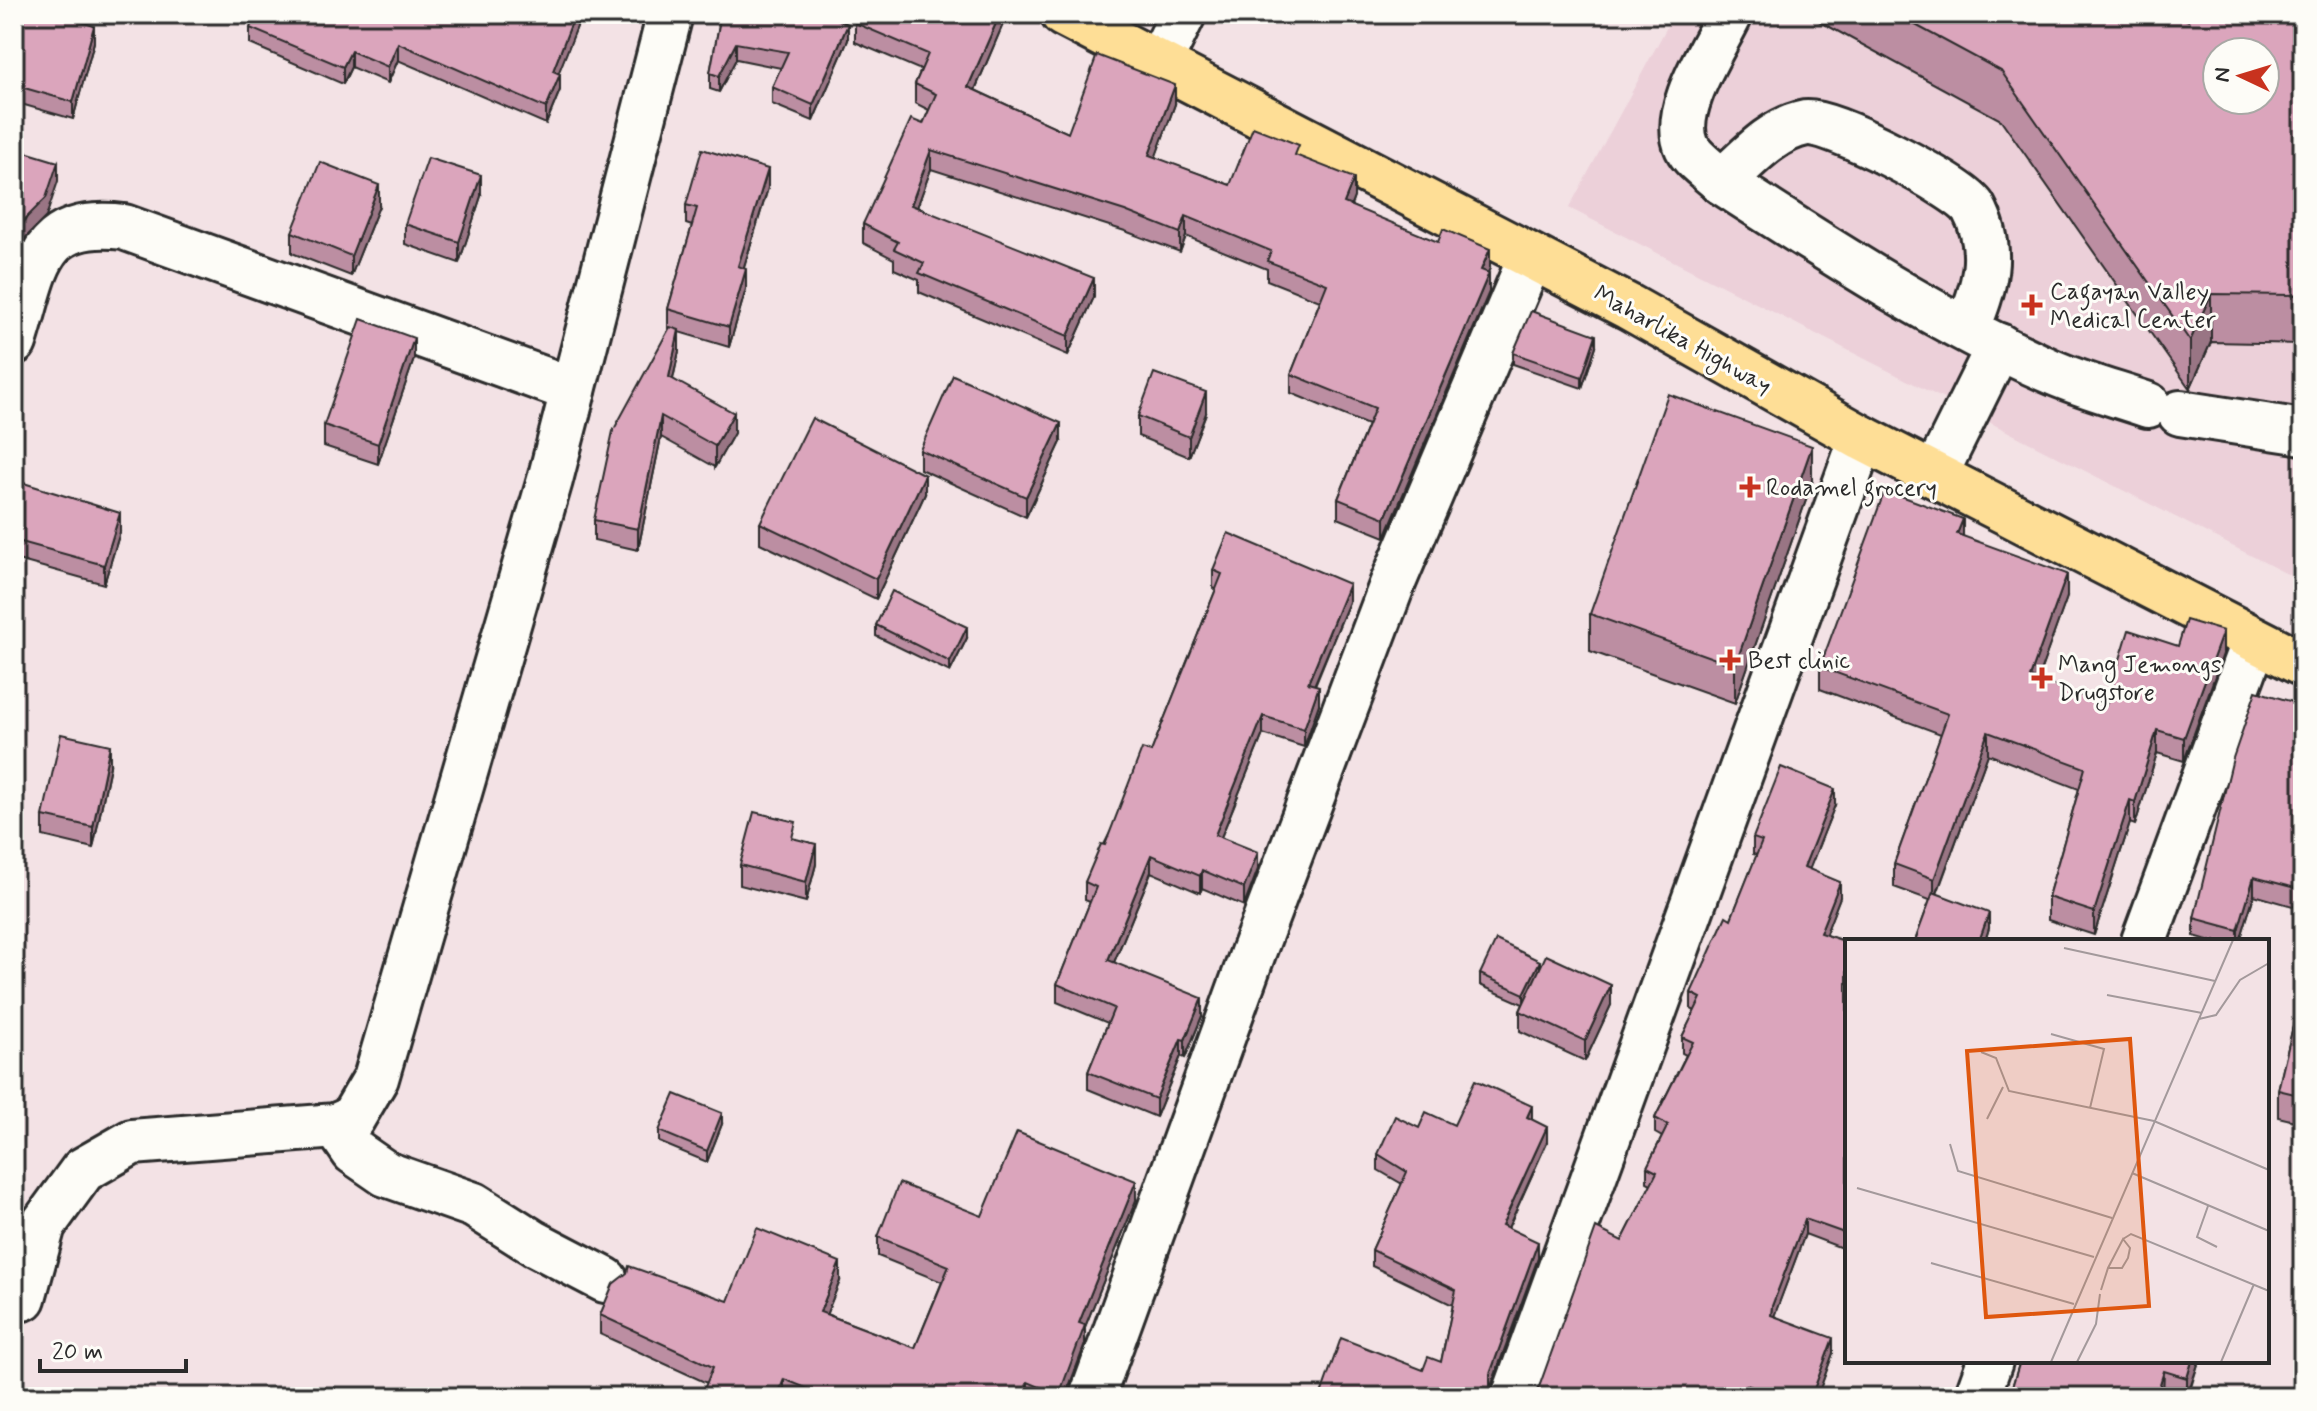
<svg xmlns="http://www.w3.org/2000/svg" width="2317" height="1411" font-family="Mynerve,sans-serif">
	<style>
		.built { fill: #ecd0d9; fill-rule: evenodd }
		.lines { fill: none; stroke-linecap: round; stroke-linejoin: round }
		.minor-casing { stroke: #2b2b2b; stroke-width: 50 }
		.highway-casing { stroke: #2b2b2b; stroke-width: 50 }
		.minor { stroke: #fdfcf7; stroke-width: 44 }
		.highway { stroke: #fede96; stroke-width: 44 }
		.wall { fill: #bc8ea2; stroke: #2b2b2b; stroke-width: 2 }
		.shaded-wall { fill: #997484; stroke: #2b2b2b; stroke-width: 2 }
		.building { fill: #dba5bc; stroke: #2b2b2b; stroke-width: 2; fill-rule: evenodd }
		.poi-dot { fill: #c8321e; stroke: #fdfcf7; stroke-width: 3 }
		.labels { text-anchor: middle; stroke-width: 6; stroke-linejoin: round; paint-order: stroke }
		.poi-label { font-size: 24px; fill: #2b2b2b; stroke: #fdfcf7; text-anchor: start }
		.street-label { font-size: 24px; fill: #2b2b2b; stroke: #fdfcf7 }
		.inset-road { fill: none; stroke: #a3999b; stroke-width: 2 }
		.view { fill: #df570e; fill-opacity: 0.15; stroke: #df570e; stroke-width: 4 }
		.inset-edge { fill: none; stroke: #2b2b2b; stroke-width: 4 }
	</style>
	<rect width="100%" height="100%" fill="#f3e2e5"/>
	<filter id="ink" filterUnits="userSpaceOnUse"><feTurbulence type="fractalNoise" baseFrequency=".0125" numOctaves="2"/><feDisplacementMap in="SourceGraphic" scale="16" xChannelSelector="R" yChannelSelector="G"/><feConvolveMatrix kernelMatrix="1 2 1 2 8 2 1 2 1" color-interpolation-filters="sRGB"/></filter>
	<g filter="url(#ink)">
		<path class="built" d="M1674,14h629v568l-734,-374zM2217,52h48v48h-48z"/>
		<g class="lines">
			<defs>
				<g id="minor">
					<polyline points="1159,63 1183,14"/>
					<path d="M1722,182c-10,-10 -29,-22 -35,-35 -17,-37 27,-99 43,-133"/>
					<path d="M1967,330c17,-43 30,-78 6,-123 -12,-19 -143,-88 -167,-84 -34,6 -60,37 -84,59 106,68 213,138 328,189 31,14 66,23 98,34"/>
					<path d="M14,342c23,-70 20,-126 110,-115l449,163"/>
					<polyline points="2180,413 2303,432"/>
					<polyline points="1935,475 1999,346"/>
					<polyline points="2144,941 2255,640"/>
					<polyline points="336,1126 354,1152 386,1174 474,1205 534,1243 605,1280"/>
					<polyline points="23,1298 43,1225 83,1170 132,1142 336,1126 352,1119 376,1078 550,480 670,14"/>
					<polyline points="1092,1397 1254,950 1392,585 1530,259"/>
					<polyline points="1514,1397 1862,438"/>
					<polyline points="1977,1397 1990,1361"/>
				</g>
				<polyline id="highway" points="1063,14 1629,307 1862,438 2303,664"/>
			</defs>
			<use href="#minor" class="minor-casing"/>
			<use href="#highway" class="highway-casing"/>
			<use href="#minor" class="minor"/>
			<use href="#highway" class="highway"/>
		</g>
		<g class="wall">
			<polygon points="14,14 89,14 86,23 94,42 73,119 14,102"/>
			<polygon points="582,14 558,73 560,90 546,124 398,60 388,83 351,67 343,84 250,44 250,28"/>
			<polygon points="721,14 848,40 813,121 772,104 772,87 781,68 736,59 719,92 710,89 710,73"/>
			<polygon points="1007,14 975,90 1068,133 1175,104 1155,158 1230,185 1299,157 1354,197 1351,206 1490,268 1488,272 1489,292 1385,537 1338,518 1338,499 1368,425 1291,393 1291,374 1320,301 1267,280 1267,269 1186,236 1180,252 1125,231 931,169 917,207 1094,297 1068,355 919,292 919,280 894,269 894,259 863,243 863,224 923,124 929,110 915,103 915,84 921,70 855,42 855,23"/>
			<polygon points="1806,14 2303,14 2303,344 2211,342 2190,389 2001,120"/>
			<polygon points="768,188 744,268 746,289 729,347 679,332 679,351 673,379 734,433 715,467 661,437 638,550 594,540 594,520 669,329 668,328 668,309 692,226 686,224 686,205"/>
			<polygon points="481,196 459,263 405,244 405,224"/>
			<polygon points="379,206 351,276 292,253 292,232"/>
			<polygon points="1596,346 1582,388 1513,364 1513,353"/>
			<polygon points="414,359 378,464 324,446 324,425"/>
			<polygon points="1206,413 1189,457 1138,436 1138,416"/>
			<polygon points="1061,442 1026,517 920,469 920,450"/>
			<polygon points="14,480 120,532 104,584 14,559"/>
			<polygon points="1812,483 1735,703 1590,651 1590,614"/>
			<polygon points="925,494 876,599 760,543 760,523"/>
			<polygon points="1963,536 2067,597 2037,680 2106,705 2178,646 2223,654 2184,761 2157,753 2135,825 2130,823 2094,935 2048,920 2048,897 2079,789 1988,754 1937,894 1989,928 1985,941 1915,941 1930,900 1894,887 1894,864 1941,734 1820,689 1820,667"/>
			<polygon points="1213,570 1349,602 1315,685 1319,704 1304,747 1263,734 1221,837 1258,869 1244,906 1202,888 1200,893 1151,872 1114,962 1202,1016 1185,1058 1181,1056 1156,1117 1088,1089 1088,1072 1108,1023 1057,1002 1057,984 1090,902 1085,900 1085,882 1151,752 1216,589 1213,588"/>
			<polygon points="876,625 967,638 950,672 876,636"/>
			<polygon points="2303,705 2303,909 2254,895 2240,941 2211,941 2194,936 2194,918"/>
			<polygon points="110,766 93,848 43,836 43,816"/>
			<polygon points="1835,805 1809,869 1840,897 1825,935 1847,942 1847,1250 1805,1234 1774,1316 1833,1353 1817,1397 1533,1397 1622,1241 1651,1184 1647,1182 1647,1167 1662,1137 1655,1133 1655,1118 1686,1055 1682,1053 1682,1037 1695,1011 1691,1009 1691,993 1731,919 1757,855 1753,854 1753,838"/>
			<polygon points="796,839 816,864 806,902 740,885 740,865"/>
			<polygon points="1540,968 1611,1005 1585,1061 1520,1031 1520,1011 1523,1004 1480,985 1480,974"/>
			<polygon points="2303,984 2303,1123 2278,1117 2278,1090"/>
			<polygon points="1532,1119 1547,1142 1508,1228 1538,1258 1491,1388 1423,1370 1441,1362 1453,1305 1372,1266 1372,1250 1402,1184 1378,1170 1378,1154 1419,1128"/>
			<polygon points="722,1124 707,1162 659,1142 659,1131"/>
			<polygon points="1136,1200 1085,1327 1085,1344 1065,1397 701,1397 707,1383 600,1334 600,1315 728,1301 840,1281 826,1314 915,1348 942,1282 878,1256 878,1237 982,1216"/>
			<polygon points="2020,1361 2199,1361 2188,1397 2175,1397 2164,1394 2163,1397 2009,1397"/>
		</g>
		<g class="shaded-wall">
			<polygon points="84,14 89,14 82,39 82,22"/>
			<polygon points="575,14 582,14 553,87 553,71"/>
			<polygon points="1000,14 1007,14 1007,15 968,106 968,87"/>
			<polygon points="848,24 848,40 813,121 813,105"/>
			<polygon points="94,26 94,42 73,119 73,102"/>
			<polygon points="398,43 398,60 388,83 388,67"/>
			<polygon points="736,43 736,59 719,92 719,76"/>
			<polygon points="351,51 351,67 343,84 343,67"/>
			<polygon points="560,74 560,90 546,124 546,108"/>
			<polygon points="1175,85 1175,104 1149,175 1149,155"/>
			<polygon points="931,150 931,169 911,224 911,205"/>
			<polygon points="58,162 58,181 46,217 25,238 14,259 14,240"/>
			<polygon points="768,169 768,188 738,286 738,266"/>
			<polygon points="481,175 481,196 459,263 459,242"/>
			<polygon points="1354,178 1354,197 1344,223 1344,203"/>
			<polygon points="379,185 379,206 351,276 351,256"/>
			<polygon points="1186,216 1186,236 1180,252 1180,233"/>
			<polygon points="1490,249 1490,268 1481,289 1481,270"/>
			<polygon points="746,269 746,289 729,347 729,327"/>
			<polygon points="1489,273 1489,292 1385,537 1385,518"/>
			<polygon points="1094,278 1094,297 1068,355 1068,336"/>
			<polygon points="2211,294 2211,342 2190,389 2190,341"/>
			<polygon points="679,330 679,351 669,397 669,377"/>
			<polygon points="1596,335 1596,346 1582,388 1582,377"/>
			<polygon points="414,338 414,359 378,464 378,444"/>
			<polygon points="1206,392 1206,413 1189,457 1189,437"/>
			<polygon points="734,413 734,433 715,467 715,446"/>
			<polygon points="661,416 661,437 638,550 638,529"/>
			<polygon points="1061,423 1061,442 1026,517 1026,497"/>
			<polygon points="1812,446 1812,483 1735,703 1735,666"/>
			<polygon points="925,475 925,494 876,599 876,579"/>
			<polygon points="120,513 120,532 104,584 104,565"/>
			<polygon points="1963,519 1963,542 1957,534"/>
			<polygon points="2067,574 2067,597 2030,700 2030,677"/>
			<polygon points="1349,584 1349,602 1308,700 1308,683"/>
			<polygon points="967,627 967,638 950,672 950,662"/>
			<polygon points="2223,631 2223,654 2184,761 2184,738"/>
			<polygon points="1319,686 1319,704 1304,747 1304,729"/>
			<polygon points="1263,716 1263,734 1215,852 1215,835"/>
			<polygon points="2157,730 2157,753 2135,825 2135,802"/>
			<polygon points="1988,732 1988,754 1934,901 1934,879"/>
			<polygon points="110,745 110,766 93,848 93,827"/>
			<polygon points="1835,789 1835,805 1804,883 1804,867"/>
			<polygon points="2130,800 2130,823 2094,935 2094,912"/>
			<polygon points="816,844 816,864 806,902 806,882"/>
			<polygon points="1258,852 1258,869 1244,906 1244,888"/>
			<polygon points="1151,855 1151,872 1108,977 1108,960"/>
			<polygon points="1202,870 1202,888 1200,893 1200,876"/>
			<polygon points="2254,877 2254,895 2240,941 2238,941 2238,930"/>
			<polygon points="1840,882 1840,897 1820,949 1820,933"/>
			<polygon points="1989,913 1989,928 1985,941 1979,941"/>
			<polygon points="1540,961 1540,972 1524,1005 1524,994"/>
			<polygon points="1611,985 1611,1005 1585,1061 1585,1041"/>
			<polygon points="1202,998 1202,1016 1185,1058 1185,1040"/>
			<polygon points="1181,1039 1181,1056 1156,1117 1156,1099"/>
			<polygon points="1532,1106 1532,1122 1527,1117"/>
			<polygon points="722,1113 722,1124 707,1162 707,1151"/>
			<polygon points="1547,1127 1547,1142 1502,1241 1502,1225"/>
			<polygon points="1136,1181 1136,1200 1085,1327 1085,1344 1065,1397 1059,1397 1079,1323"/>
			<polygon points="1805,1219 1805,1234 1772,1322 1771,1315 1772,1306"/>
			<polygon points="1538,1242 1538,1258 1490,1389 1490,1397 1490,1374"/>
			<polygon points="840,1262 840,1281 820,1330 820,1312"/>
			<polygon points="1833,1338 1833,1353 1817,1397 1811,1397"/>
			<polygon points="2192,1361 2199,1361 2187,1397 2187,1378"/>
			<polygon points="2164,1371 2163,1397 2156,1397"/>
			<polygon points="784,1379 784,1397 777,1397"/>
			<polygon points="1028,1382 1028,1397 1021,1397"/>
		</g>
		<g class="building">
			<polygon points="14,14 84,14 82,22 94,26 73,102 14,85"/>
			<polygon points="255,14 575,14 553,71 560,74 546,108 398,43 388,67 351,51 343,67 250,28"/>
			<polygon points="721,14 826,14 848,24 813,105 772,87 788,52 736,43 719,76 710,73"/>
			<polygon points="859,14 1000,14 968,87 1068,133 1097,55 1175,85 1149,155 1230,185 1253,127 1299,145 1295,155 1354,178 1344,203 1438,242 1443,229 1490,249 1481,270 1489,273 1385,518 1338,499 1375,408 1291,374 1327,284 1267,261 1271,251 1186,216 1180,233 1125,211 931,150 911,205 1094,278 1068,336 919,273 924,263 894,249 898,242 863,224 911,119 923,124 936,94 915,84 928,54 855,23"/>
			<path d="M1895,14h279l13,6 -4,-6h120v281l-92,-1 -21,47 -189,-270zM2217,52h48v48h-48z"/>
			<polygon points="702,149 768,169 738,266 746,269 729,327 668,309 697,208 686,205"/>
			<polygon points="22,151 58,162 46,198 25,219 14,240 14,175"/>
			<polygon points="428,158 481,175 459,242 405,224"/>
			<polygon points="320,162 379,185 351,256 292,232"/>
			<polygon points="1531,311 1596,335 1582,377 1513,353"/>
			<polygon points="361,319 414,338 378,444 324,425"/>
			<polygon points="670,327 679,330 669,377 734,413 715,446 661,416 638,529 594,520 613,431"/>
			<polygon points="1154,373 1206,392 1189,437 1138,416"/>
			<polygon points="953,375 1061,423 1026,497 920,450"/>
			<polygon points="1668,394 1812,446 1735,666 1590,614"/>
			<polygon points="812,418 925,475 876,579 760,523"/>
			<polygon points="14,480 120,513 104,565 14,540"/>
			<polygon points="1885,490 1963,519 1957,534 2067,574 2030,677 2106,705 2129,630 2178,646 2186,620 2223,631 2184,738 2157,730 2135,802 2130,800 2094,912 2048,897 2085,768 1988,732 1934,879 1894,864 1948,714 1820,667"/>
			<polygon points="1228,533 1349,584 1308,683 1319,686 1304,729 1263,716 1215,835 1258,852 1244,888 1202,870 1200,876 1151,855 1108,960 1202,998 1185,1040 1181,1039 1156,1099 1088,1072 1114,1008 1057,984 1096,887 1085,882 1101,844 1105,845 1142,749 1151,752 1222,574 1213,570"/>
			<polygon points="892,591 967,627 950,662 876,625"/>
			<polygon points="2256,691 2303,705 2303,890 2254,877 2238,930 2194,918 2233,758"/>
			<polygon points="61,734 110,745 93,827 43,816"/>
			<polygon points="1781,767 1835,789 1804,867 1840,882 1820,933 1847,942 1847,1234 1805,1219 1772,1306 1771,1315 1833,1338 1811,1397 1779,1397 1747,1385 1743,1397 1533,1397 1538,1390 1596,1228 1622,1241 1657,1172 1647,1167 1668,1125 1655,1118 1693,1042 1682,1037 1701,998 1691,993 1726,916 1731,919 1762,841 1753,838"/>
			<polygon points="754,812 796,822 792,838 816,844 806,882 740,865"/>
			<polygon points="1933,892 1989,913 1979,941 1915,941"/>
			<polygon points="1496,940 1540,961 1524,994 1480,974"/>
			<polygon points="1546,955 1611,985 1585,1041 1520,1011"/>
			<polygon points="2303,984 2303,1096 2278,1090"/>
			<polygon points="1475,1080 1532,1106 1527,1117 1547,1127 1502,1225 1538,1242 1490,1374 1490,1387 1495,1397 1320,1397 1341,1338 1423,1370 1428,1357 1441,1362 1456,1290 1372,1250 1407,1172 1378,1154 1395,1116 1419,1128 1426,1112 1454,1125"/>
			<polygon points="675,1094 722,1113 707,1151 659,1131"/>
			<polygon points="1017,1132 1136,1181 1079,1323 1085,1325 1059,1395 1028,1382 1021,1397 828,1397 784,1379 777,1397 701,1397 713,1367 600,1315 613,1284 627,1273 629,1266 728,1301 757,1228 840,1262 820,1312 915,1348 949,1266 878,1237 899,1183 982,1216"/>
			<polygon points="2020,1361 2192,1361 2187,1378 2164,1371 2156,1397 2009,1397"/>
		</g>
	</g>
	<g class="poi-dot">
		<path d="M2028 293h8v8h8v8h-8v8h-8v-8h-8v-8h8z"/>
		<path d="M1746 475h8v8h8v8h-8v8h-8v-8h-8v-8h8z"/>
		<path d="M1726 648h8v8h8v8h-8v8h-8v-8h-8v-8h8z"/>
		<path d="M2038 666h8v8h8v8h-8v8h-8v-8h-8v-8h8z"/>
	</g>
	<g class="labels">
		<g class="poi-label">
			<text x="2050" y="299">Cagayan Valley<tspan x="2050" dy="28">Medical Center</tspan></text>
			<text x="1766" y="495">Rodamel grocery</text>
			<text x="1748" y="668">Best clinic</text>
			<text x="2058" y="672">Mang Jemongs<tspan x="2058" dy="28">Drugstore</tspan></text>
		</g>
		<g class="street-label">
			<text transform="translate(1683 339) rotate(29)" y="8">Maharlika Highway</text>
		</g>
	</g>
	<g transform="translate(1845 939)">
		<rect width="424" height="424" fill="#f3e2e5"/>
		<path class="inset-road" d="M219,9l151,33M262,56l95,18M354,80l17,-4 24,-35 29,-17M206,95l53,15 -14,59M136,113l15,6 13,33 145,30 115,49M142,180l16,-32M105,205l8,27 154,47M287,234l137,58M12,249l237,69M363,267l-11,31 20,10M278,300l8,-5 138,57M86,324l143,41M256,351l7,-22 15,-29 7,9 -2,10 -6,10h-14M206,423l182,-422M232,423l19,-38 4,-30M376,423l33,-78"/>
		<path class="view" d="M285,100l19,267 -163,11 -19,-266z"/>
		<rect width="424" height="424" class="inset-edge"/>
	</g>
	<rect width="2317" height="1411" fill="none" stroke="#fdfcf7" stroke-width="48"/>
	<rect x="24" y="24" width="2269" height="1363" fill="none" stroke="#2b2b2b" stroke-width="3" filter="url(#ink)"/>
	<g transform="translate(2241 76) rotate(274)"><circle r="38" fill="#fdfcf7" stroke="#a9a8a5" stroke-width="2"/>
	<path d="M0-6L14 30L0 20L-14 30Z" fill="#c8321e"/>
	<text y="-12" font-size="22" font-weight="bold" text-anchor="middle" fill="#2b2b2b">N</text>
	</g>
	<path d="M40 1359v12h146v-12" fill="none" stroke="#2b2b2b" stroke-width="4"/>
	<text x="52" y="1359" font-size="24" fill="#2b2b2b" stroke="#fdfcf7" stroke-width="6" paint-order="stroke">20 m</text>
</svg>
